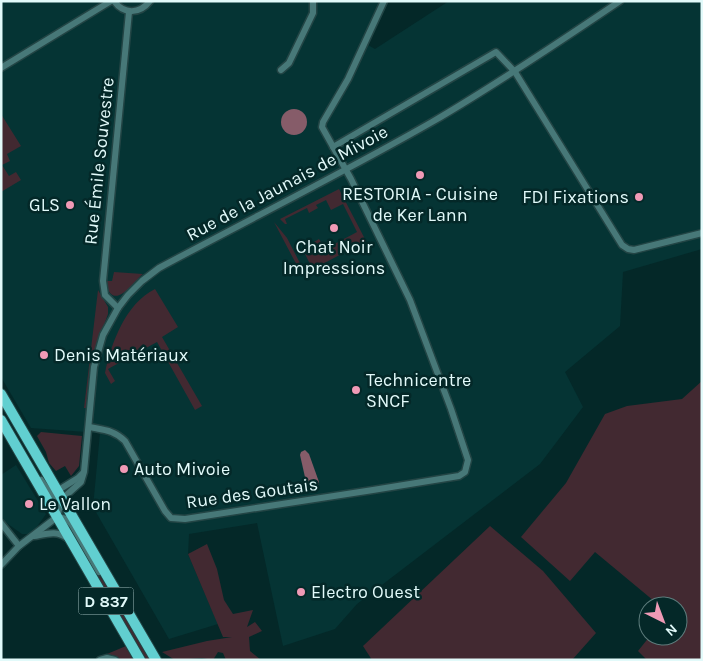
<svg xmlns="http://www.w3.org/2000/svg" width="703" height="661" font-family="Karla,sans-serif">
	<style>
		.built { fill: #053434 }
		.green { fill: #422931 }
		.water { fill: #865c69 }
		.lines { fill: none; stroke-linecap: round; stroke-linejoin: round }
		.street-casing { stroke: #234545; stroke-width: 9 }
		.primary-casing { stroke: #234545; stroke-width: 12 }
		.street { stroke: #477878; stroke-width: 6 }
		.primary { stroke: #61cfd0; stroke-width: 10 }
		.poi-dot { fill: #f09ab6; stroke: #042828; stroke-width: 2 }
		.labels { text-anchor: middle; stroke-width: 5; stroke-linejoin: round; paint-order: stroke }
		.shield { fill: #042828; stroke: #9fbbbb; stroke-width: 1 }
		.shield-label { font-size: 16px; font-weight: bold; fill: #e2fafa }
		.street-label { font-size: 18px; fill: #e2fafa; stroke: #042828 }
		.poi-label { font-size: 18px; fill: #e2fafa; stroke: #042828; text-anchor: start }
	</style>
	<rect width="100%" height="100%" fill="#042828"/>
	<g class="built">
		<polygon points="1,1 389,1 368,45 375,49 449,1 702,1 702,249 623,272 620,326 565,372 583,407 540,464 357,604 335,629 283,646 257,523 189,534 188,554 218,624 169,639 93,507 100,433 31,428 1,377"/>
		<polygon points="16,465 46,514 36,528 29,534 22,534 1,519 1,475"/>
	</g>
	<g class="green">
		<polygon points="1,114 21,146 7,154 10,161 2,165 9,176 16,172 21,180 1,192"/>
		<polygon points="339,189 366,241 302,275 274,222 287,238 302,267 310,264 304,252 305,247 319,239 325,249 357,232 343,204 331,210 326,200 316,205 318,208 309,213 307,208 285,219 287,224 285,224 280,219"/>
		<path d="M114,272l29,2c-8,6 -23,30 -33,19 -3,-4 -4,-8 -3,-12h5z"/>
		<path d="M155,289l23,38 -16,10 40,69 -7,4 -38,-68 -49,27 7,12 -4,3 -6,-11c6,-30 21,-70 50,-84z"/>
		<polygon points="98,290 108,307 108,314 93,356 87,408 84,408"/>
		<polygon points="702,381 702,660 647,660 638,651 650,636 678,636 678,606 660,606 595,552 570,581 521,537 566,483 605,414 627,406 682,399"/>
		<polygon points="41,432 82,436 79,466 71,476 65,466 56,471 49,463 46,452 37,436"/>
		<polygon points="490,526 543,571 596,633 572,660 372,660 363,646"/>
		<polygon points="76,542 118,602 151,660 144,660"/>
		<polygon points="207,544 217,569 224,600 233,614 253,610 247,627 255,622 262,631 249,637 250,651 261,660 226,660 223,653 218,652 213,660 202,658 175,660 162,652 207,641 232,637 223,637 188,554"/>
		<polygon points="126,646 133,660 121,660 116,656 107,654"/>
	</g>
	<g class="water">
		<circle cx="294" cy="122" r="13"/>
		<polygon points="305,450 309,454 319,482 318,486 312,489 307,486 300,455 301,452"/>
	</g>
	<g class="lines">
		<defs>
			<g id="street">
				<path d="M114,1c10,14 26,13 36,0"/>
				<polyline points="1,68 111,1"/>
				<polyline points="281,70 289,63 313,13 313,1"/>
				<polyline points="333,147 496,52 515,72 622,245 628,249 634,250 702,233"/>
				<polyline points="118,308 105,295 103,281 129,12"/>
				<path d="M89,427c15,3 25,3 36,14l40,70 6,7 14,1 188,-29 86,-14 6,-4 3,-12 -17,-51 -41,-109 -59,-121 -29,-52 1,-5 25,-43 36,-78"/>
				<polyline points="41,480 55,500"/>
				<polyline points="56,494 57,491 78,478 83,473"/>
				<path d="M62,499l19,-17 3,-10 10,-105 9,-32 15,-27 10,-13 14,-14 17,-13c91,-49 184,-95 273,-146 65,-38 126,-79 188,-121"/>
				<polyline points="57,517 67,519 72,525 99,572"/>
				<polyline points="1,523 19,546"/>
				<path d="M34,536c12,-2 23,-6 33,2"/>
				<polyline points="1,565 19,546 57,517 62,499"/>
				<polyline points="100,660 107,658 115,660"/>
			</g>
			<g id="primary">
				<polyline points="1,394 156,660"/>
				<polyline points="1,420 140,660"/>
			</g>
		</defs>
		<use href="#street" class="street-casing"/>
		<use href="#primary" class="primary-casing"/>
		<use href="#street" class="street"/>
		<use href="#primary" class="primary"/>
	</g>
	<g class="poi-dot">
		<circle cx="420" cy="175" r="5"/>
		<circle cx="639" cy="197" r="5"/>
		<circle cx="70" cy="205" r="5"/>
		<circle cx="334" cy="228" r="5"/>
		<circle cx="44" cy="355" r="5"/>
		<circle cx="356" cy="390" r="5"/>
		<circle cx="124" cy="469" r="5"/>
		<circle cx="29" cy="504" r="5"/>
		<circle cx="301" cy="592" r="5"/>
	</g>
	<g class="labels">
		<rect class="shield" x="78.5" y="587.5" width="55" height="27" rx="4"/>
		<g class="shield-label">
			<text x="106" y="607">D 837</text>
		</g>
		<g class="street-label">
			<text transform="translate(99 161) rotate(-84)" y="6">Rue Émile Souvestre</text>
			<text transform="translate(287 183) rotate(-28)" y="6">Rue de la Jaunais de Mivoie</text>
			<text transform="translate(252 493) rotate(-8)" y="6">Rue des Goutais</text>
		</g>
		<g class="poi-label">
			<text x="420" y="200" text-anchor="middle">RESTORIA - Cuisine<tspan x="420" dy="21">de Ker Lann</tspan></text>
			<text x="629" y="203" text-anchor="end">FDI Fixations</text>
			<text x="60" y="211" text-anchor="end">GLS</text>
			<text x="334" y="253" text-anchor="middle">Chat Noir<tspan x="334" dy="21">Impressions</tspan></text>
			<text x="54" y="361">Denis Matériaux</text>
			<text x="366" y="386">Technicentre<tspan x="366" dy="21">SNCF</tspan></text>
			<text x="134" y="475">Auto Mivoie</text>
			<text x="39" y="510">Le Vallon</text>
			<text x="311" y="598">Electro Ouest</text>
		</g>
	</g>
	<rect width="703" height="661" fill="none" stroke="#e2fafa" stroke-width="5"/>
	<g transform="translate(663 621) rotate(138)"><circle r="24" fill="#042828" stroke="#5d7c7c"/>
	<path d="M0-4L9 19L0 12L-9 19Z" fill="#f09ab6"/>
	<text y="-8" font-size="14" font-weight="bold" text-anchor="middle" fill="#e2fafa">N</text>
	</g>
</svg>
